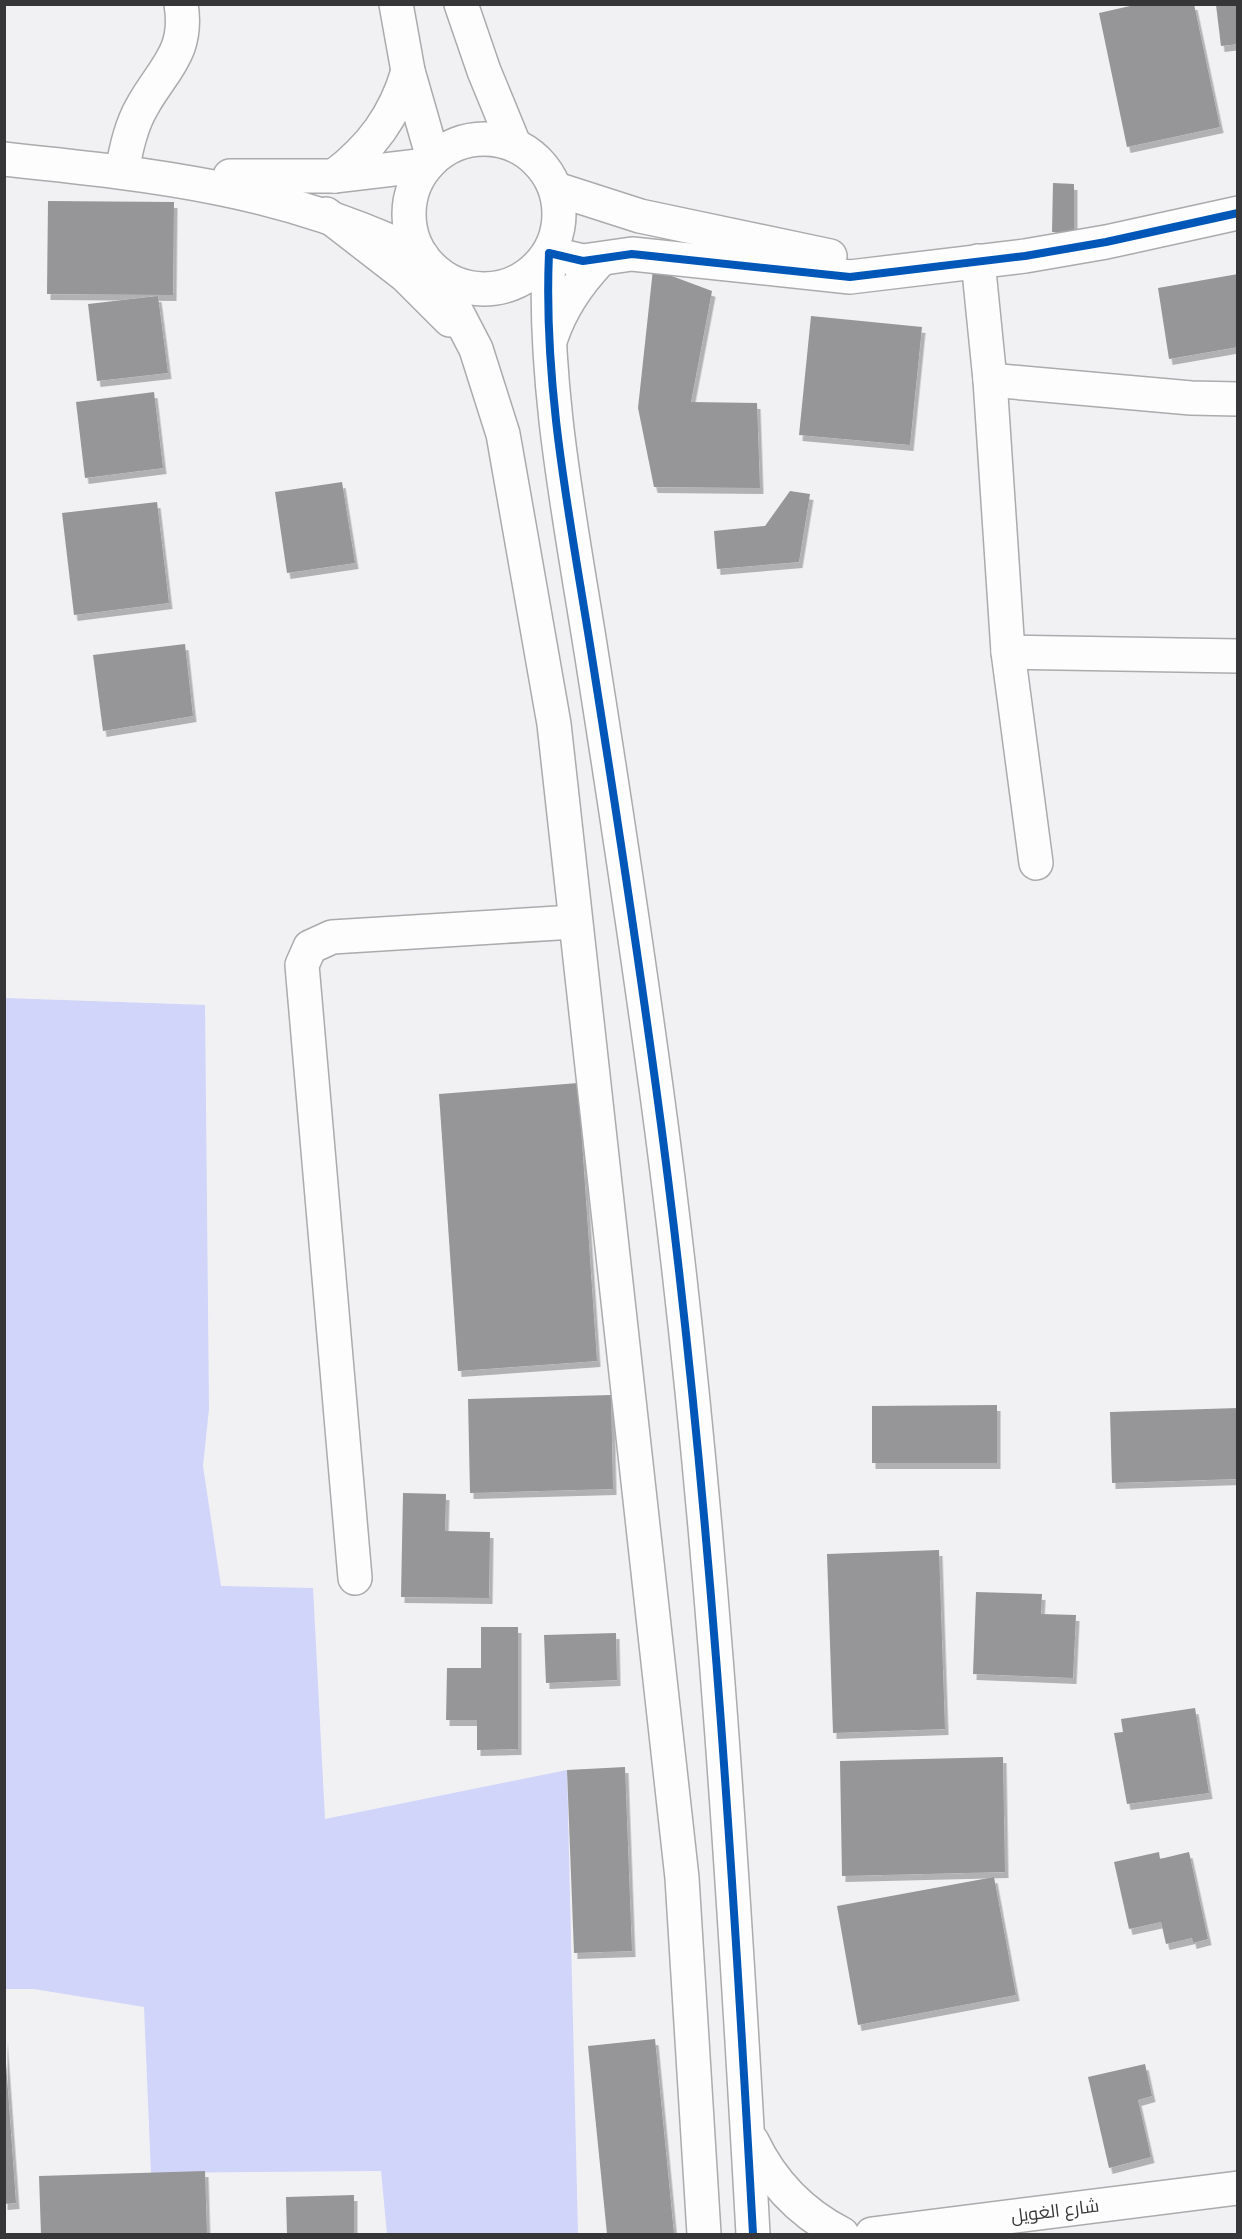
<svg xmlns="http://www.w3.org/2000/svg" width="1242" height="2239" font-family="Lora,Cairo,serif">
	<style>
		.forest { fill: #d0d5f9 }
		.building { fill: #969698; filter: url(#shadow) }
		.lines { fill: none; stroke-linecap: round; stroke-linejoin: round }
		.minor-casing { stroke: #ababad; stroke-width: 36 }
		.tertiary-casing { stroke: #ababad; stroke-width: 36 }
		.minor { stroke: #fdfdfd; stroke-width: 33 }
		.tertiary { stroke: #fdfdfd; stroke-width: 33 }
		.cycleway-casing { stroke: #fff; stroke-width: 11 }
		.cycleway { stroke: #0057b8; stroke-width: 8 }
		.labels { text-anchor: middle; stroke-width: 6; stroke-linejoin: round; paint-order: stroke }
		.street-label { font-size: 18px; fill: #363638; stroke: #fff }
	</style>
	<defs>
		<filter id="shadow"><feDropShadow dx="3.5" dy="6" stdDeviation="0" flood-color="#0004"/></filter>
	</defs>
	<rect width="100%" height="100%" fill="#f1f1f4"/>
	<polygon class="forest" points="5,998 205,1005 209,1409 203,1466 221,1586 313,1588 325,1819 567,1770 578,2234 387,2234 381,2171 151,2173 144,2007 34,1989 5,1989"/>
	<g class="building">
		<polygon points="1139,4 1194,4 1220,127 1127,147 1099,13"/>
		<polygon points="1216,5 1238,5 1238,44 1221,46"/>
		<polygon points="1053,183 1074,184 1074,233 1052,232"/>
		<polygon points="48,201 174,202 173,295 47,294"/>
		<polygon points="653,269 712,291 691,402 757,403 760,488 654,487 638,408"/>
		<polygon points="1238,274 1238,347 1169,359 1158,288"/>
		<polygon points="158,296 168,373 97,381 88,304"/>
		<polygon points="811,316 922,327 910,445 799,435"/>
		<polygon points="154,392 163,468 85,478 76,402"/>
		<polygon points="342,482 355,563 287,573 275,492"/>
		<polygon points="790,491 810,494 799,562 717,569 714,531 765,526"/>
		<polygon points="157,502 169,603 74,615 62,513"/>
		<polygon points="185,644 193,716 103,731 93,655"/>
		<polygon points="578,1083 597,1361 458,1371 439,1094"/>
		<polygon points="611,1395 613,1489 470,1493 468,1399"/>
		<polygon points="997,1405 997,1463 872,1463 872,1406"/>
		<polygon points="1238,1408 1238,1479 1112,1483 1110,1412"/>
		<polygon points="403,1493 446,1494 445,1531 490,1532 489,1598 401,1597"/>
		<polygon points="939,1550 945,1729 833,1733 827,1554"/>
		<polygon points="976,1592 1042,1594 1041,1614 1076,1615 1073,1678 973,1674"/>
		<polygon points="481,1627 518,1627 518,1749 477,1750 477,1720 446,1720 447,1668 481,1668"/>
		<polygon points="616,1633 617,1680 546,1683 544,1635"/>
		<polygon points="1195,1708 1209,1793 1127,1804 1114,1733 1123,1732 1121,1719"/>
		<polygon points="1003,1757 1005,1872 842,1876 840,1761"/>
		<polygon points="625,1767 632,1951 574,1953 567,1770"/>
		<polygon points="1159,1852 1160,1859 1189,1852 1208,1939 1193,1943 1192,1938 1166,1944 1161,1922 1129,1929 1114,1862"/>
		<polygon points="994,1877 1016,1995 858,2025 837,1906"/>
		<polygon points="4,2035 16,2203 4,2204"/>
		<polygon points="655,2039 674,2234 607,2234 588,2046"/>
		<polygon points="1145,2064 1152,2096 1138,2100 1151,2157 1109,2168 1088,2077"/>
		<polygon points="205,2171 207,2234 41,2234 39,2176"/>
		<polygon points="354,2195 354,2234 287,2234 286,2197"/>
	</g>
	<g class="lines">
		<defs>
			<g id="minor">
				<path d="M4,159c151,16 280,29 418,97"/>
				<path d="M122,172c4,-23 9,-47 21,-67 21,-37 46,-53 38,-101"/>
				<polyline points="230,176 334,176 427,165"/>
				<polyline points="556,189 640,216 830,256"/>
				<polyline points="549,253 583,261 632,254 850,277 1025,256 1106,242 1238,213"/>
				<polyline points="978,261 990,380 1008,652 1036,863"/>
				<polyline points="990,380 1191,398 1238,399"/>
				<polyline points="1008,652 1238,656"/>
				<polyline points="355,1578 302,965 310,947 332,937 574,922"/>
			</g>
			<g id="tertiary">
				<polyline points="396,4 408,71 433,158"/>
				<polyline points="461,4 484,71 514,144"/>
				<circle cx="484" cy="214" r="75"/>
				<path d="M334,176c37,-28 61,-60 74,-105"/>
				<polyline points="326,214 406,276 450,320"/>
				<path d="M549,253c-6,134 21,265 42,398 23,145 45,290 65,436 52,380 76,764 97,1147"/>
				<polyline points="436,272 476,349 503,434 554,724 682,1878 704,2234"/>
				<path d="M551,338c10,-30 27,-55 49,-78"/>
				<path d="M752,2141c20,42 49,72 90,93"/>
				<polyline points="872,2234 1238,2188"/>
			</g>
		</defs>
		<use href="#minor" class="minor-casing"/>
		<use href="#tertiary" class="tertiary-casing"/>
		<use href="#minor" class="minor"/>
		<use href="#tertiary" class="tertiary"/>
		<defs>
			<path id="cycleway" d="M753,2234c-21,-383 -45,-767 -97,-1147 -20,-146 -42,-291 -65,-436 -21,-133 -48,-264 -42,-398l34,8 49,-7 218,23 175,-21 81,-14 132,-29"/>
		</defs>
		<use href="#cycleway" class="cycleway-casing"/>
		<use href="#cycleway" class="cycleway"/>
	</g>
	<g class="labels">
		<g class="street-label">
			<text transform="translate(1055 2211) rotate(-7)" y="6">شارع الغويل</text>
		</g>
	</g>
	<rect width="1242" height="2239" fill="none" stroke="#363638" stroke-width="12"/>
</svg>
